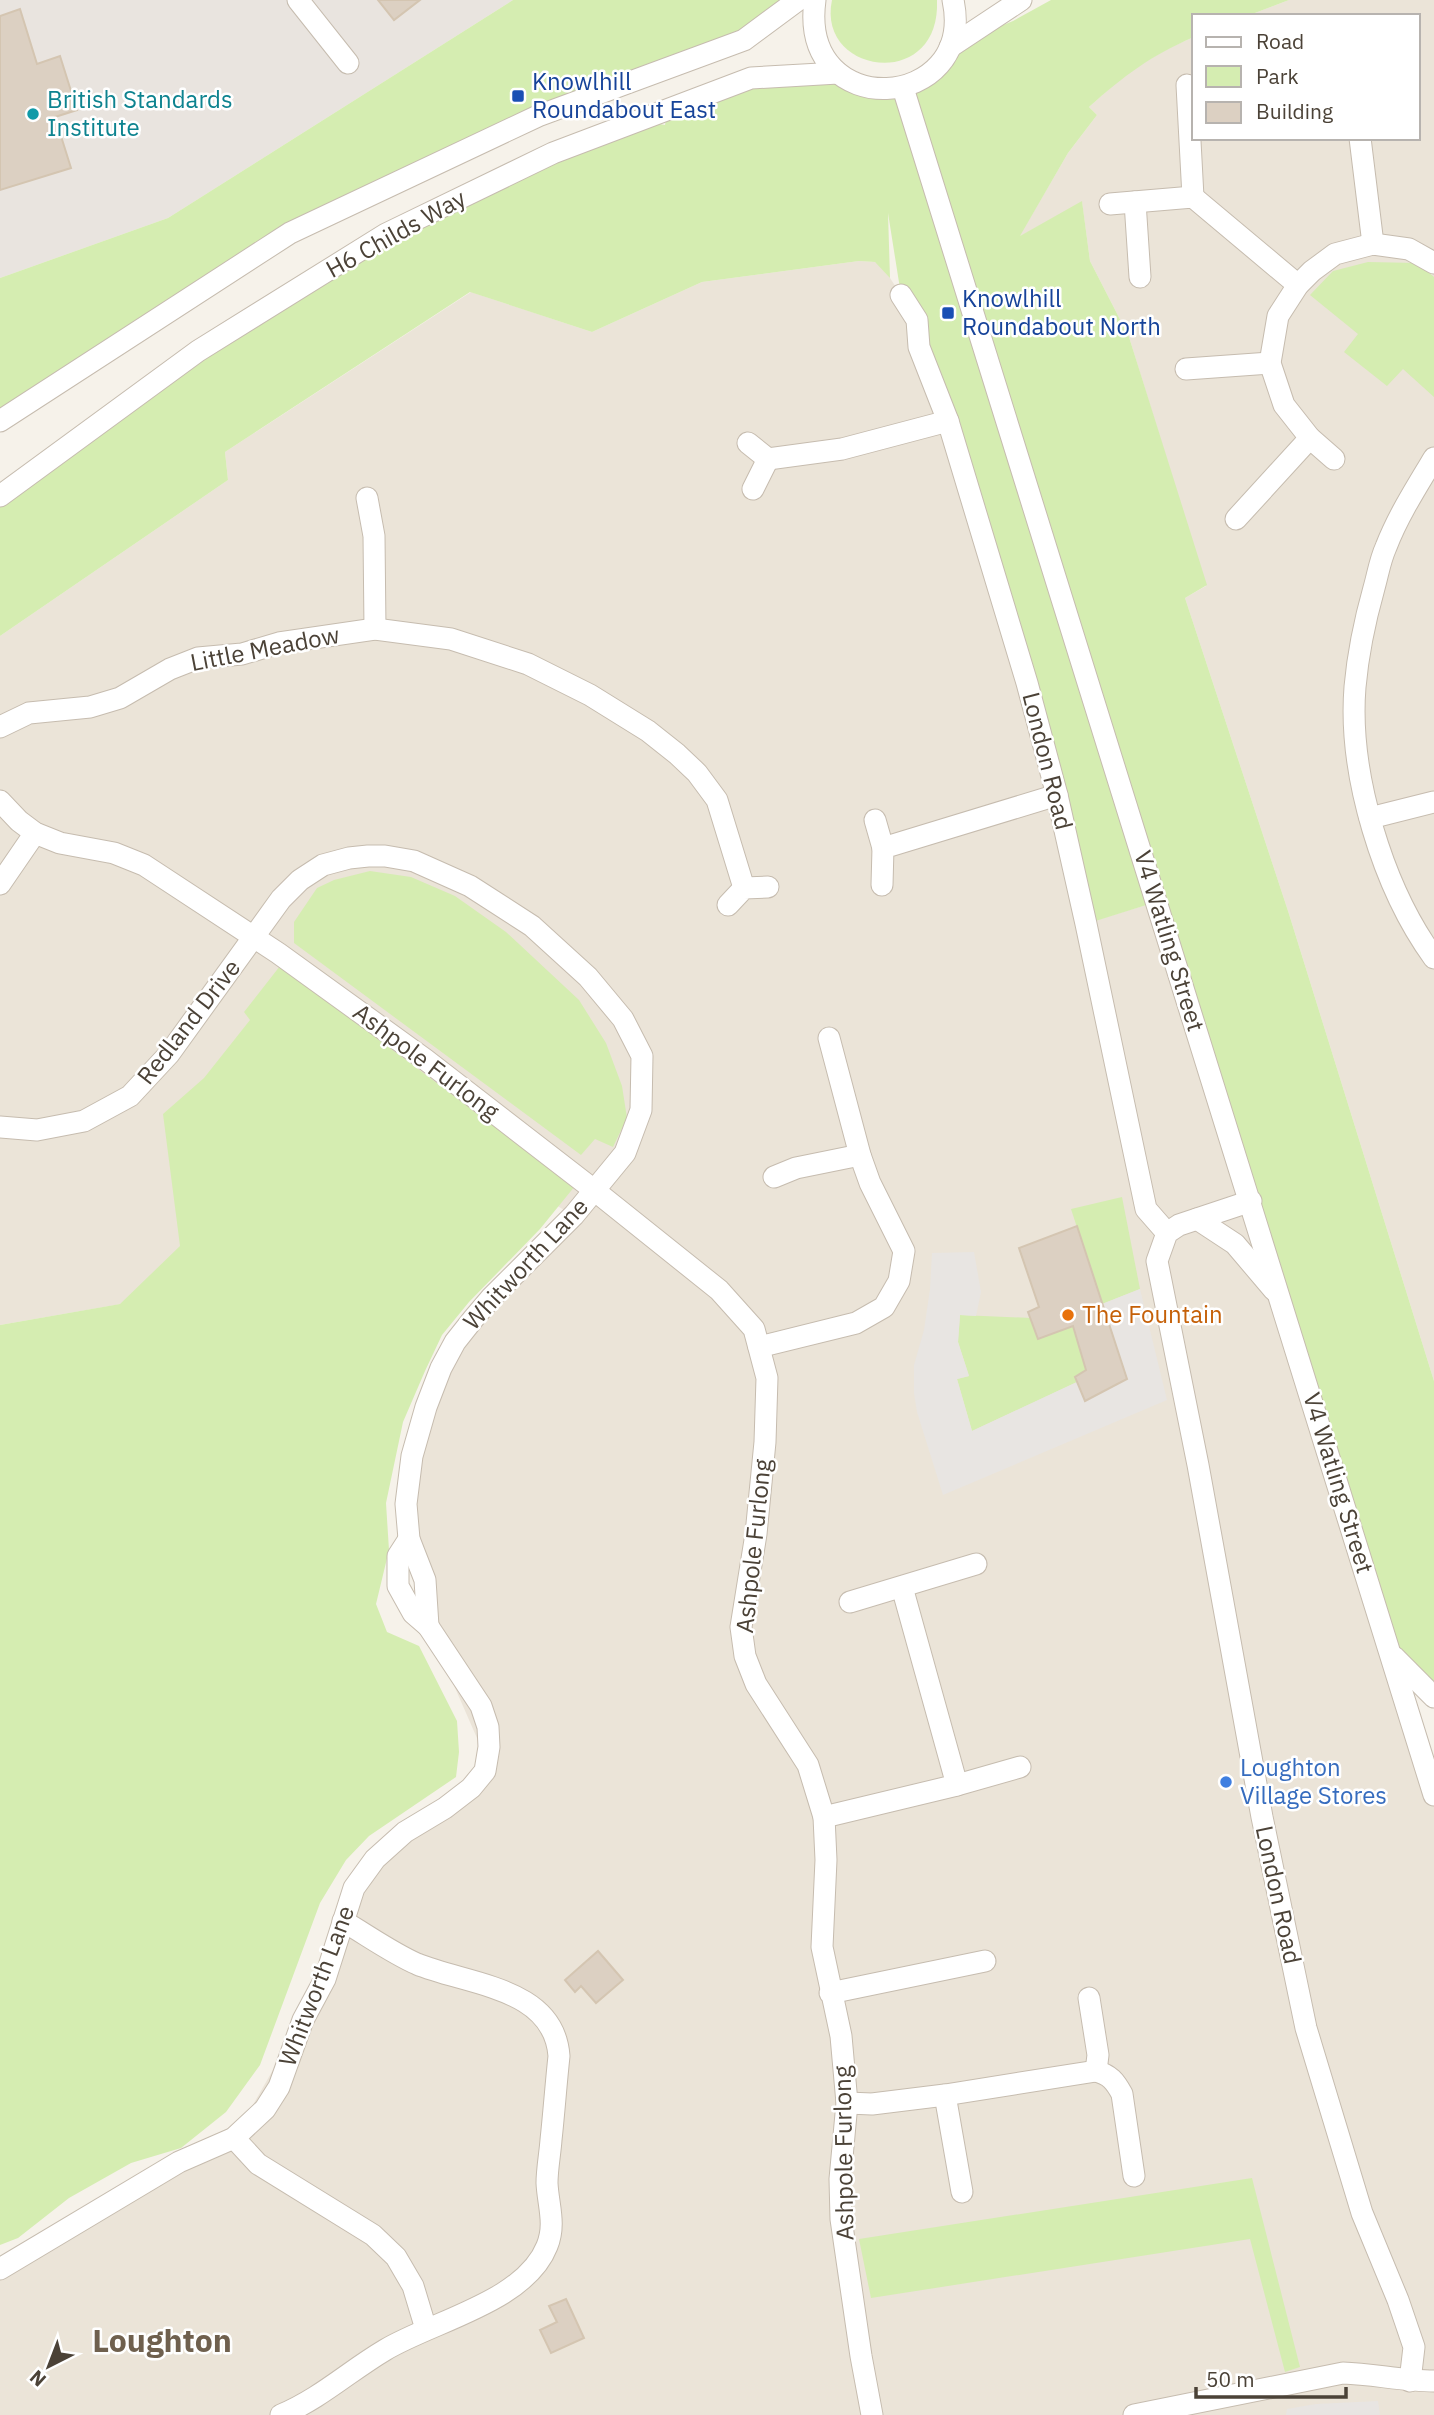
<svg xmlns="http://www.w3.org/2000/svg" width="1434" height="2415" font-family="'IBM Plex Sans',sans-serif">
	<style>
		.residential { fill: #ebe4d8 }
		.industrial { fill: #e9e4df }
		.green { fill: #d5edb1 }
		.parking { fill: #e8e5e2 }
		.building { fill: #dcd0c2; stroke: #d4c5b1; stroke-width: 2 }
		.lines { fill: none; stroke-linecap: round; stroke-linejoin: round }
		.minor-casing { stroke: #c6bcaf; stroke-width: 23 }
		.minor { stroke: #fff; stroke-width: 21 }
		.transit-dot { fill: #1a4fb4; stroke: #fff; stroke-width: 2.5 }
		.culture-dot { fill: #0f9aa8; stroke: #fff; stroke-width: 2.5 }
		.food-dot { fill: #e8710a; stroke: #fff; stroke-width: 2.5 }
		.shop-dot { fill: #3f7fe0; stroke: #fff; stroke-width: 2.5 }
		.labels { text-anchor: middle; stroke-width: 5; stroke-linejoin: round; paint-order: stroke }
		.transit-label { font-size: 24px; fill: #164399; stroke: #fff; text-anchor: start }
		.culture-label { font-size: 24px; fill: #0d838f; stroke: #fff; text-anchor: start }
		.street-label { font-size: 24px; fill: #4b4237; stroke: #fff }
		.food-label { font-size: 24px; fill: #c56008; stroke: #fff; text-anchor: start }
		.shop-label { font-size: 24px; fill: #366cbe; stroke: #fff; text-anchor: start }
		.district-label { font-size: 32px; font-weight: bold; fill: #6f604e; stroke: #fff }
	</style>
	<rect width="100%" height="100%" fill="#f6f2ea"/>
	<g class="residential">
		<polygon points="1289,0 1434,0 1434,1381 1289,914 1185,598 1206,586 1129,337 1090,261 1082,202 1019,237 1068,153 1097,115 1089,107 1128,72 1169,48 1194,37 1194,138 1418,138 1418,16 1247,16"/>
		<polygon points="859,261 875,262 883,267 917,320 1087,923 1156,902 1434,1795 1434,2415 0,2415 0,2274 234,2138 325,1979 375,1859 487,1761 428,1626 406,1504 441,1368 574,1216 251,1020 181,1246 121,1304 0,1325 0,636 228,480 225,452 471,292 592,332 702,282"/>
	</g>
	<polygon class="industrial" points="0,0 513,0 168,218 0,278"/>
	<g class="green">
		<polygon points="513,0 798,0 675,65 290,233 0,424 0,278 168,218"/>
		<path d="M832,0h105c4,92 -121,75 -105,0z"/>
		<path d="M1051,0h238l-42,16h-53v21c-44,19 -69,38 -105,70l8,8 -29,38 -48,83 62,-35 8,60 39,76 78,248 -22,13 104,316 145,467v316l-44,-44 -234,-751 -70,22 -29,-129 -156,-500 -13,-82 2,65 -15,-16 -16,-1 -157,21 -110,50 -122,-40 -245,160 3,28 -228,156v-140l386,-262 252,-114 27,5 3,-16 83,-31 153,10 46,-41 63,-26z"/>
		<polygon points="1368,262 1418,263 1434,277 1434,397 1403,369 1387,386 1344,352 1358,334 1310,295 1333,271"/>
		<polygon points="370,871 411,877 455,896 506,932 579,1000 606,1043 622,1086 627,1118 613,1147 595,1139 581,1155 294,943 294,922 317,888 334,880"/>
		<polygon points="280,966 575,1186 540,1229 469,1302 442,1335 425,1371 403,1422 386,1503 389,1550 376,1604 387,1632 419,1646 457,1721 459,1752 456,1777 369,1836 346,1860 320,1903 260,2065 226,2112 181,2148 131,2163 69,2198 18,2238 0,2245 0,1325 120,1304 180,1246 163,1114 204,1078 250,1020 244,1012"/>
		<polygon points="1122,1197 1140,1289 1102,1304 1071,1209"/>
		<polygon points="960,1315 1031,1318 1073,1326 1086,1370 1075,1377 1077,1382 972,1431 957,1379 969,1376 958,1342"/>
		<polygon points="1252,2178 1300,2367 1285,2372 1250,2239 871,2298 859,2239"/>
	</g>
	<g class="parking">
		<polygon points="974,1252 981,1292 976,1316 960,1315 958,1342 969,1376 957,1379 972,1431 1077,1382 1085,1400 1102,1304 1140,1289 1167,1400 943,1495 917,1412 914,1393 914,1365 924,1330 930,1289 932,1253"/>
		<polygon points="1378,2401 1380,2415 1286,2415 1287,2409 1316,2404"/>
	</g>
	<g class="building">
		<polygon points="378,0 420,0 394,20"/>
		<polygon points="20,9 37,64 60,56 77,110 55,117 71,168 0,190 0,16"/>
		<polygon points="1077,1226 1127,1379 1085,1401 1075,1377 1086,1370 1073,1326 1038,1339 1028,1312 1039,1307 1019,1248"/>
		<polygon points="598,1951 623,1980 596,2003 581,1986 575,1992 565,1980"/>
		<polygon points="566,2299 584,2338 551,2353 540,2330 557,2322 549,2306"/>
	</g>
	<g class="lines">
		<defs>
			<g id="minor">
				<polyline points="298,0 348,63"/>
				<path d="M815,0c-17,124 162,112 138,0"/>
				<polyline points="950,47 1021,0"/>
				<polyline points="1187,85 1193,197"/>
				<polyline points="903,88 1434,1795"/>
				<polyline points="1360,138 1373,244"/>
				<polyline points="1135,202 1140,277"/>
				<polyline points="1110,204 1193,197 1298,285"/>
				<polyline points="901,295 917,320 919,347 948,421 1027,683 1057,795 1086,924 1146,1209 1167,1233"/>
				<polyline points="1186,369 1270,363"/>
				<polyline points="0,421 290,233 538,116 744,40 798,0"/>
				<polyline points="748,443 768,459"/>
				<path d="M1434,458c-17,28 -36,58 -48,89 -6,13 -8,27 -12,41 -9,32 -16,65 -19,99 -7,87 28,201 79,271"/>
				<polyline points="768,459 842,449 948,421"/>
				<polyline points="1334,459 1310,438 1284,405 1270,363 1278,316 1298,285 1312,271 1335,254 1373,244 1409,249 1434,263"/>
				<polyline points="753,489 768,459"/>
				<polyline points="0,496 198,351 386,234 553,153 751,78 838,73"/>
				<polyline points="367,498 374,536 375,629"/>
				<polyline points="1236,519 1310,438"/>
				<polyline points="0,727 29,713 90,707 120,698 170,669 198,658 242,654 279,643 375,629 451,639 528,664 590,695 648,731 677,754 697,773 717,800 744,888"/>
				<polyline points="0,801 19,821 35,833 60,843 114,853 144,865 278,953 426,1060 594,1190 719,1290 754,1329 767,1378 765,1442 756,1534 741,1627 745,1656 756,1684 808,1765 824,1817 826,1860 822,1947 841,2036 847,2103 840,2179 841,2219 861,2356 872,2415"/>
				<polyline points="1370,818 1434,802"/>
				<polyline points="875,820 883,848"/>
				<polyline points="0,884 35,833"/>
				<polyline points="882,885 883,848 1057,795"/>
				<polyline points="728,905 744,888 768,887"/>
				<polyline points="0,1127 37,1130 84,1121 130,1096 169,1054 281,899 300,880 323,865 349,858 368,856 385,856 414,861 470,886 532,926 588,977 623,1019 642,1056 641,1110 625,1153 574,1215 491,1298 474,1318 455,1342 441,1368 426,1407 412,1456 406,1504 409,1539 425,1580 428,1626"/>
				<polyline points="774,1177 796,1168 860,1155"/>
				<polyline points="1251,1201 1179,1225 1167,1233 1157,1261 1198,1465 1262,1817 1306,2028 1362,2213 1398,2300 1414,2347 1410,2381"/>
				<polyline points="1197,1219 1235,1244 1274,1290"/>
				<polyline points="759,1347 856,1323 884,1307 899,1281 904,1251 870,1183 860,1155 829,1038"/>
				<polyline points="902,1587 957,1785"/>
				<polyline points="850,1602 976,1564"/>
				<polyline points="1394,1657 1434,1697"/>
				<polyline points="824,1817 957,1785 1020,1767"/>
				<polyline points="830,1993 985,1961"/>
				<polyline points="1089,1998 1098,2055 1096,2071"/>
				<polyline points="945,2095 962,2192"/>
				<path d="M847,2103l25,1 73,-9 151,-24c14,4 19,10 26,23l12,82"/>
				<polyline points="234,2138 258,2164 373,2235 396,2257 413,2286 426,2329"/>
				<polyline points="0,2269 179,2162 234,2138 265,2109 279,2087 303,2020 325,1979 354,1888 375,1859 405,1832 445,1808 471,1788 485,1771 489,1747 488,1727 481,1706 428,1626 413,1613 398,1586 398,1556 409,1539"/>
				<path d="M281,2415c40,-17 67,-43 104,-65 48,-29 140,-48 162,-104 9,-22 1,-41 0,-63 0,-14 3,-29 4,-43 3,-28 5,-56 8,-84 -5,-69 -91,-71 -142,-92 -25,-11 -50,-29 -74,-43"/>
				<path d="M1134,2415l209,-42c31,1 60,8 91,8"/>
			</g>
		</defs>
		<use href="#minor" class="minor-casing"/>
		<use href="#minor" class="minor"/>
	</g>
	<g class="transit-dot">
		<rect x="511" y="89" width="14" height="14" rx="3.5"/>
		<rect x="941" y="306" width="14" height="14" rx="3.5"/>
	</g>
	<circle class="culture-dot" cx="33" cy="114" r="7"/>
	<circle class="food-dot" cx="1068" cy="1315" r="7"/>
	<circle class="shop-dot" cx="1226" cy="1782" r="7"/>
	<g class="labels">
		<g class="transit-label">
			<text x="532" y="90">Knowlhill<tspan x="532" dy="28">Roundabout East</tspan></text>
			<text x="962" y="307">Knowlhill<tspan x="962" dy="28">Roundabout North</tspan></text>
		</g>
		<g class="culture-label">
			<text x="47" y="108">British Standards<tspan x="47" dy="28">Institute</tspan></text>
		</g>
		<g class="street-label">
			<text transform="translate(396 234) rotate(-29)" y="8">H6 Childs Way</text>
			<text transform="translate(265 649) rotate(-11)" y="8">Little Meadow</text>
			<text transform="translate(1047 761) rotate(76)" y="8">London Road</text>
			<text transform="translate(1169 941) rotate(73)" y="8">V4 Watling Street</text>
			<text transform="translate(189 1022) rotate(-52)" y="8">Redland Drive</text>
			<text transform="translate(426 1062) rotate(37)" y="8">Ashpole Furlong</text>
			<text transform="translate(526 1264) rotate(-47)" y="8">Whitworth Lane</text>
			<text transform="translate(1338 1483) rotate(73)" y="8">V4 Watling Street</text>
			<text transform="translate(754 1546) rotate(-84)" y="8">Ashpole Furlong</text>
			<text transform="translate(1278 1895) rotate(78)" y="8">London Road</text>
			<text transform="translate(317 1986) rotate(-69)" y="8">Whitworth Lane</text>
			<text transform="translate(844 2153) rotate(-91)" y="8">Ashpole Furlong</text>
		</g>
		<g class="food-label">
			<text x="1082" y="1323">The Fountain</text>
		</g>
		<g class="shop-label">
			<text x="1240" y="1776">Loughton<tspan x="1240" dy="28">Village Stores</tspan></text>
		</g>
		<g class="district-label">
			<text x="162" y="2352">Loughton</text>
		</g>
	</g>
	<rect x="1192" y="14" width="228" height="126" fill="#ffffff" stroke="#b7b3af" stroke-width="2"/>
	<rect x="1206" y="37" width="35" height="10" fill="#ffffff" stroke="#b7b3af" stroke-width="2"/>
	<text x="1256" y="49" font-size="21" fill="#4b4237">Road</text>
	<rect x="1206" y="66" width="35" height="21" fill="#d5edb1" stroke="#b7b3af" stroke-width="2"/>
	<text x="1256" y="84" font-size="21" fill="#4b4237">Park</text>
	<rect x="1206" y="102" width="35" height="21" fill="#dcd0c2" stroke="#b7b3af" stroke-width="2"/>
	<text x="1256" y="119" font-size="21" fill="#4b4237">Building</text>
	<g transform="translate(49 2366) rotate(222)" stroke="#ffffff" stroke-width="5" paint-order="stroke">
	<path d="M0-5L12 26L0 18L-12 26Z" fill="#4b4237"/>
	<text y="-10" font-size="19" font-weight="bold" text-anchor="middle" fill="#4b4237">N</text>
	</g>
	<path d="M1196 2387v10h150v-10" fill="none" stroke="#4b4237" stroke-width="3.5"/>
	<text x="1206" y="2387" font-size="21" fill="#4b4237" stroke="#ffffff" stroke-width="5" paint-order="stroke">50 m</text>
</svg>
